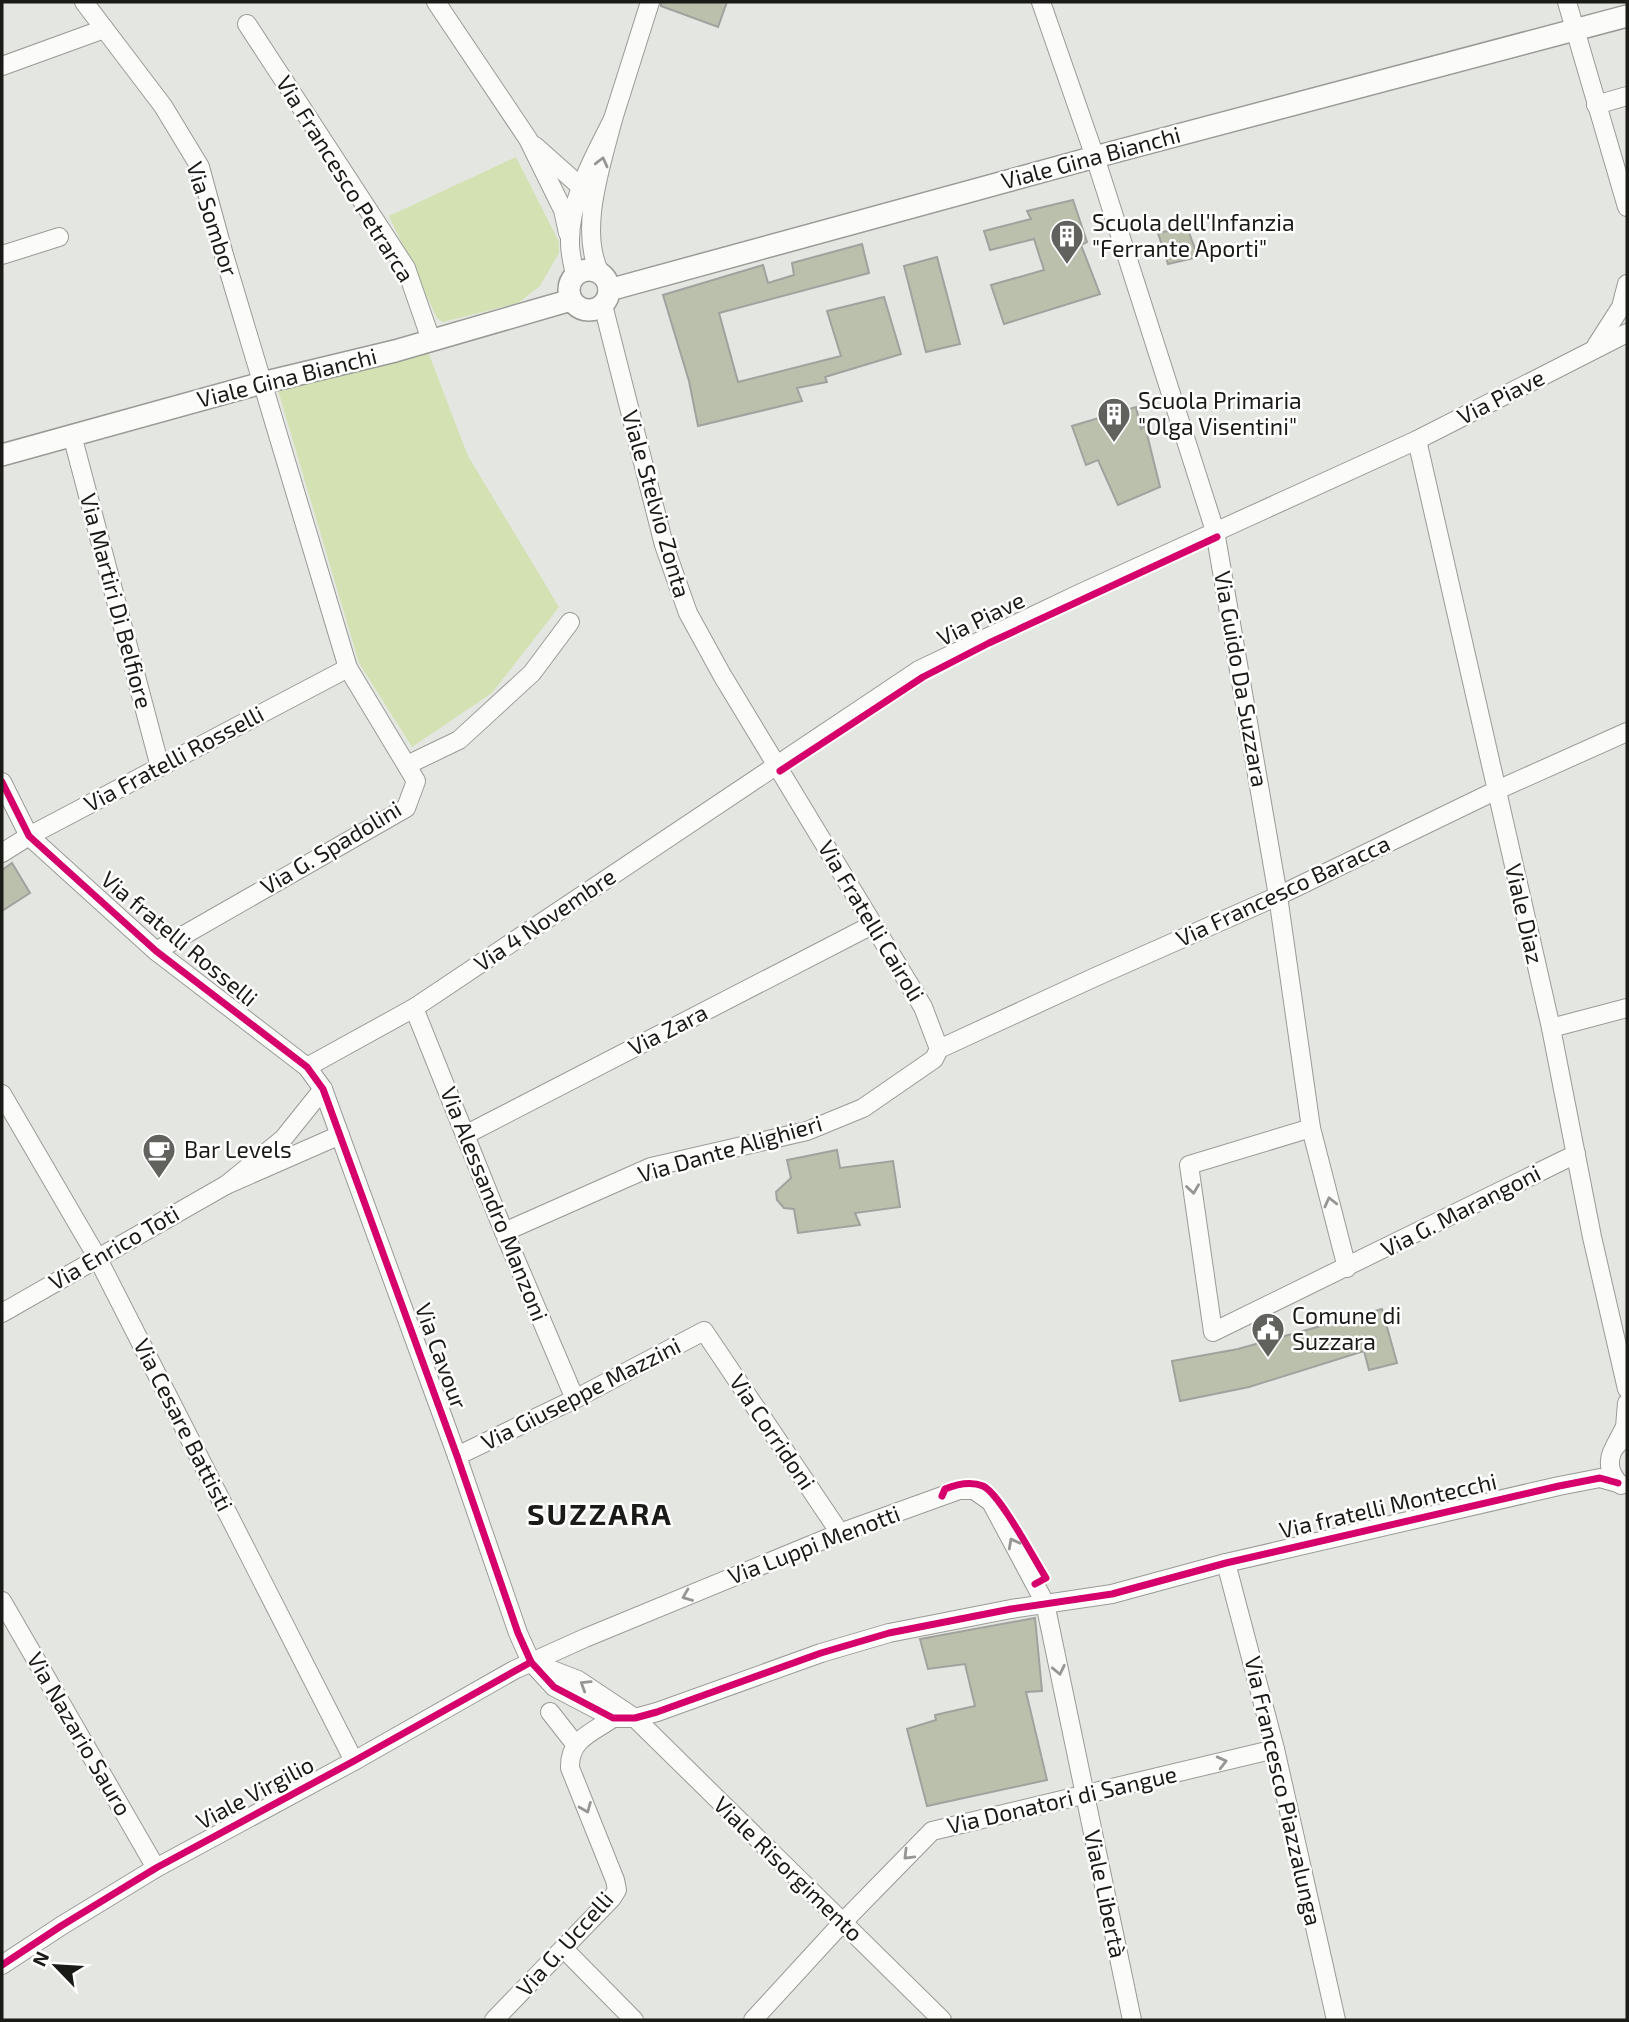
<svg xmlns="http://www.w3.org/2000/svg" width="1629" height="2022" font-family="'Exo 2',sans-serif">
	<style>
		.green { fill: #d4e2b3 }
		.building { fill: #bbc0ad; stroke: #a1a29e; stroke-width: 2 }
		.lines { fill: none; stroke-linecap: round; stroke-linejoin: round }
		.minor-casing { stroke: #9a9b97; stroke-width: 20 }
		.tertiary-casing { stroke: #9a9b97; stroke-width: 24 }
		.minor { stroke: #fbfbfa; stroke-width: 18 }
		.tertiary { stroke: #fbfbfa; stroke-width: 21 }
		.cycleway-casing { stroke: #fff; stroke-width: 11 }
		.cycleway { stroke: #d6006c; stroke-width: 7 }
		.oneway { stroke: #969694 }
		.labels { text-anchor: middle; stroke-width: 5; stroke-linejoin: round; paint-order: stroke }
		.street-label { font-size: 23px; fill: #1a1b17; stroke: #fff }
		.poi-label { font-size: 23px; fill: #1a1b17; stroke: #fff; text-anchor: start }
		.district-label { font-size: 30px; font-weight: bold; letter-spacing: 2px; fill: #1a1b17; stroke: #fff }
	</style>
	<rect width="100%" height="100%" fill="#e4e6e1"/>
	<g class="green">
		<polygon points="516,157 559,242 559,253 540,286 518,303 443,322 437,318 389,216"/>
		<polygon points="425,344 468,456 559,607 492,693 412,747 359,663 275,380"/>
	</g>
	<g class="building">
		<polygon points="661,2 727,2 718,27 661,6"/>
		<polygon points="1073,200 1087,242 1081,245 1100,294 1004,324 991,285 1044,270 1034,239 990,250 984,231 1031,219 1027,211"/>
		<polygon points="1187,227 1198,257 1168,264 1158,233"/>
		<polygon points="862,244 869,273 719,313 738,382 841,356 827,311 884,297 901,354 825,377 827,382 797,388 802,401 698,426 689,381 663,295 763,265 768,283 794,275 792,263"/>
		<polygon points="937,257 960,344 926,352 904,266"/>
		<polygon points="1136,407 1141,429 1145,426 1160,487 1118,505 1098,460 1086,465 1072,426"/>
		<polygon points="12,863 30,893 2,911 2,870"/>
		<polygon points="837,1150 840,1168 893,1161 900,1207 855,1213 860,1225 798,1233 794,1209 784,1208 777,1200 776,1192 791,1178 787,1160"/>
		<polygon points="1382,1309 1397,1363 1369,1370 1364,1351 1249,1387 1180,1401 1172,1361 1238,1349"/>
		<polygon points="1035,1618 1042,1691 1026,1692 1047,1780 927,1806 907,1729 936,1720 935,1715 975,1706 965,1664 928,1669 920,1639"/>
	</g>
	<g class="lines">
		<defs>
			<g id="minor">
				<polyline points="84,2 163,106 200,167 224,255 348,668 416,781 406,808 156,951"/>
				<polyline points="436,2 528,139 563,210 568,233"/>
				<polyline points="1041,2 1095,157 1215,531 1278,896 1311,1128"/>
				<polyline points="1567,2 1627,207"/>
				<polyline points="247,24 406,268 431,340"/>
				<polyline points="2,66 104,29"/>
				<polyline points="1596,105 1627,96"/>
				<polyline points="613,119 650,2"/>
				<polyline points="535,146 581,187 585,195"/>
				<polyline points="2,255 59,237"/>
				<path d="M575,275c-2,-10 -5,-21 -5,-32 -1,-43 24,-86 43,-124 -11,44 -35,111 -13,154"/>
				<polyline points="1596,346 1621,307 1627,284"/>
				<polyline points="72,435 160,767"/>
				<polyline points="1417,440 1551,1028 1592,1237 1627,1389"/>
				<polyline points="407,765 459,740 532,673 570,622"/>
				<polyline points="2,782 29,836 156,951 307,1067 323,1089 457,1456 518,1633 531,1662 554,1687 613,1718 635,1718 657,1712 821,1653 889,1633 1011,1609 1112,1594 1226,1563 1559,1486 1600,1478 1618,1483"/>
				<polyline points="2,853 29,836 348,668"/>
				<polyline points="414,1008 504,1232 575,1399"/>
				<polyline points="1551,1028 1627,1008"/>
				<polyline points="939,1049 1093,978 1278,896 1495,791 1627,732"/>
				<polyline points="307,1067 414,1008 919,670 1081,593 1417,440 1627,333"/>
				<polyline points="323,1089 283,1139 226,1185 340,1135"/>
				<polyline points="2,1094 97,1257 354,1761"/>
				<polyline points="465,1135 872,925"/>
				<polyline points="504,1232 651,1167 807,1131 863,1108 934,1059 939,1049 923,1007 722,675 688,613 664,545 603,305"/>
				<polyline points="1347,1268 1311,1128 1189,1165 1213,1332 1576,1154"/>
				<polyline points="2,1313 226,1185"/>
				<polyline points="1615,1446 1625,1427 1627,1403"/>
				<polyline points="457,1456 575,1399 704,1331 840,1533"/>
				<path d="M1621,1485c-17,-15 -14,-37 6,-48"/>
				<polyline points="1226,1563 1275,1749 1336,2020"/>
				<polyline points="2,1601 156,1868"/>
				<polyline points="534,1663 578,1680 635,1718 942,2020"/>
				<polyline points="550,1712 575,1744"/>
				<polyline points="564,1949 634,2020"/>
				<polyline points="2,1965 61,1926 156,1868 354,1761 514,1670 585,1638 840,1533 959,1490 974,1490 991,1502 1045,1603 1132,2020"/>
				<path d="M494,2020l118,-122 5,-8 -2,-10 -45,-112c-1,-29 22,-35 43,-50"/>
				<polyline points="753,2020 843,1922 932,1831 1275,1749"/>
			</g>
			<g id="tertiary">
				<circle cx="589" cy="290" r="20"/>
				<polyline points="609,290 1095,157 1627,16"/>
				<polyline points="2,455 262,383 395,351 571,300"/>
			</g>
		</defs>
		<use href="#minor" class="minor-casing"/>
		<use href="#tertiary" class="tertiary-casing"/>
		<use href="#minor" class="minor"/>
		<use href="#tertiary" class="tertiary"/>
		<defs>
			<g id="cycleway">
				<polyline points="780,771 923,677 989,643 1217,537"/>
				<polyline points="2,782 29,836 156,951 307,1067 323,1089 457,1456 518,1633 531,1662 554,1687 613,1718 635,1718 657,1712 821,1653 889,1633 1011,1609 1112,1594 1226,1563 1559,1486 1600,1478 1618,1483"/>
				<path d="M942,1496l3,-7c12,-5 26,-8 38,-3 17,8 51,73 63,92l-11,6"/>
				<polyline points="2,1965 61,1926 156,1868 354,1761 531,1662"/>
			</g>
		</defs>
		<use href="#cycleway" class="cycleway-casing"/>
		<use href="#cycleway" class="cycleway"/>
	</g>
	<defs><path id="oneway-chevron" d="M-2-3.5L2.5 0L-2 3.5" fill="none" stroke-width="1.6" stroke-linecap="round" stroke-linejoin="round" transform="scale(1.75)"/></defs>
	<g class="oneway">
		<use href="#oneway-chevron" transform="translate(602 162) rotate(-76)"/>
		<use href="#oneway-chevron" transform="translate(1193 1189) rotate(82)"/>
		<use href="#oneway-chevron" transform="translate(1330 1202) rotate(-104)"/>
		<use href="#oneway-chevron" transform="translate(1013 1543) rotate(-118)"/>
		<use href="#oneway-chevron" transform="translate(687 1596) rotate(158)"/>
		<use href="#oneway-chevron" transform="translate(1059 1670) rotate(78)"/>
		<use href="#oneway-chevron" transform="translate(585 1685) rotate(-148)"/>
		<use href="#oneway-chevron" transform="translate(1222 1762) rotate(-14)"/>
		<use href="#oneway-chevron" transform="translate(586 1808) rotate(68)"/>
		<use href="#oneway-chevron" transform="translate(908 1855) rotate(135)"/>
	</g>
	<defs>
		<symbol id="building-pin" viewBox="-11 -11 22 30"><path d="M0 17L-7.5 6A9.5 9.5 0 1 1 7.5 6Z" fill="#61625e" stroke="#fff"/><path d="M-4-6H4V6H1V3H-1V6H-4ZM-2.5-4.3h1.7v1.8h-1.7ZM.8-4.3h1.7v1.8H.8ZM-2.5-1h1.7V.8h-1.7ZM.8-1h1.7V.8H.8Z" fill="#fff"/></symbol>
		<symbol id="cafe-pin" viewBox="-11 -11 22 30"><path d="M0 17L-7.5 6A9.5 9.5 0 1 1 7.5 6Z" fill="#61625e" stroke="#fff"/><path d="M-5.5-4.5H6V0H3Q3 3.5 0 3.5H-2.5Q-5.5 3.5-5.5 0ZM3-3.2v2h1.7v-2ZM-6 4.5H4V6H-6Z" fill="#fff"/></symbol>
		<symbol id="civic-pin" viewBox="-11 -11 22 30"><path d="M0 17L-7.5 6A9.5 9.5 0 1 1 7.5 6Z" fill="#61625e" stroke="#fff"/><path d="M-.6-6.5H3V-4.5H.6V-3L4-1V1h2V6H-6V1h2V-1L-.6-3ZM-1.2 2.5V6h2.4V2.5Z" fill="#fff"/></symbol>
	</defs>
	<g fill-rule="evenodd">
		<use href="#building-pin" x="1048" y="217" width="38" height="52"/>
		<use href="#building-pin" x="1095" y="395" width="38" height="52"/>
		<use href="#cafe-pin" x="140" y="1131" width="38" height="52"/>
		<use href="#civic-pin" x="1249" y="1310" width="38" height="52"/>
	</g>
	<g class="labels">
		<g class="street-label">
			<text transform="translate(1091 158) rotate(-15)" y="8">Viale Gina Bianchi</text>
			<text transform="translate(345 179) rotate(58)" y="8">Via Francesco Petrarca</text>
			<text transform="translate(212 219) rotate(72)" y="8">Via Sombor</text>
			<text transform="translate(287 378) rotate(-14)" y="8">Viale Gina Bianchi</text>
			<text transform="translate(1501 397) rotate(-27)" y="8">Via Piave</text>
			<text transform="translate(656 504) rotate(74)" y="8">Viale Stelvio Zonta</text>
			<text transform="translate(116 601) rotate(75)" y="8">Via Martiri Di Belfiore</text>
			<text transform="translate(981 619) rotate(-26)" y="8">Via Piave</text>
			<text transform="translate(1241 679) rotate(80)" y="8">Via Guido Da Suzzara</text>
			<text transform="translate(174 759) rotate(-28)" y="8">Via Fratelli Rosselli</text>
			<text transform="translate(331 848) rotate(-31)" y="8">Via G. Spadolini</text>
			<text transform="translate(1283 891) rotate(-25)" y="8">Via Francesco Baracca</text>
			<text transform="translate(1524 914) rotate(77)" y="8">Viale Diaz</text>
			<text transform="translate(545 920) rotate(-34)" y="8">Via 4 Novembre</text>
			<text transform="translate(871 921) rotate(59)" y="8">Via Fratelli Cairoli</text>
			<text transform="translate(179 939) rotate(40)" y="8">Via fratelli Rosselli</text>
			<text transform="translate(668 1030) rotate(-27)" y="8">Via Zara</text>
			<text transform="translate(730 1149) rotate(-16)" y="8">Via Dante Alighieri</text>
			<text transform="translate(494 1204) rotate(68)" y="8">Via Alessandro Manzoni</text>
			<text transform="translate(1461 1211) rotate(-27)" y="8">Via G. Marangoni</text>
			<text transform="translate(114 1248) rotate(-30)" y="8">Via Enrico Toti</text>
			<text transform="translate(441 1356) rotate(70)" y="8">Via Cavour</text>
			<text transform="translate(581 1394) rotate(-27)" y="8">Via Giuseppe Mazzini</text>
			<text transform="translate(183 1425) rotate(63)" y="8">Via Cesare Battisti</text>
			<text transform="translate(772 1432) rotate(56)" y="8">Via Corridoni</text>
			<text transform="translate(1388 1506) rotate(-13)" y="8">Via fratelli Montecchi</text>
			<text transform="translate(814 1545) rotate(-21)" y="8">Via Luppi Menotti</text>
			<text transform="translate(79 1734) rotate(60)" y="8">Via Nazario Sauro</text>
			<text transform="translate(1283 1791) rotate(77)" y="8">Via Francesco Piazzalunga</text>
			<text transform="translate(255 1793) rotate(-28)" y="8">Viale Virgilio</text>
			<text transform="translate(1062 1800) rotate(-13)" y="8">Via Donatori di Sangue</text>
			<text transform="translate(788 1869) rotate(44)" y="8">Viale Risorgimento</text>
			<text transform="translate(1105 1894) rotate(78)" y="8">Viale Libertà</text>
			<text transform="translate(565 1944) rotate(-48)" y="8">Via G. Uccelli</text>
		</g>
		<g class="poi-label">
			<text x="1092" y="231">Scuola dell'Infanzia<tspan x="1092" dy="26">"Ferrante Aporti"</tspan></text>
			<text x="1138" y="409">Scuola Primaria<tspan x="1138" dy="26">"Olga Visentini"</tspan></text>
			<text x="184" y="1158">Bar Levels</text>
			<text x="1292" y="1324">Comune di<tspan x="1292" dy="26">Suzzara</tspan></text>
		</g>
		<g class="district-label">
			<text x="600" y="1525">SUZZARA</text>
		</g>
	</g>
	<rect width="1629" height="2022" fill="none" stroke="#1a1b17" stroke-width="7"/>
	<g transform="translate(56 1966) rotate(295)" stroke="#ffffff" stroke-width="5" paint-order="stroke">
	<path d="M0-5L12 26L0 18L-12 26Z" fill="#1a1b17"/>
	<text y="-10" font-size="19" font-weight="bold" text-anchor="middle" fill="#1a1b17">N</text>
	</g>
</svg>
